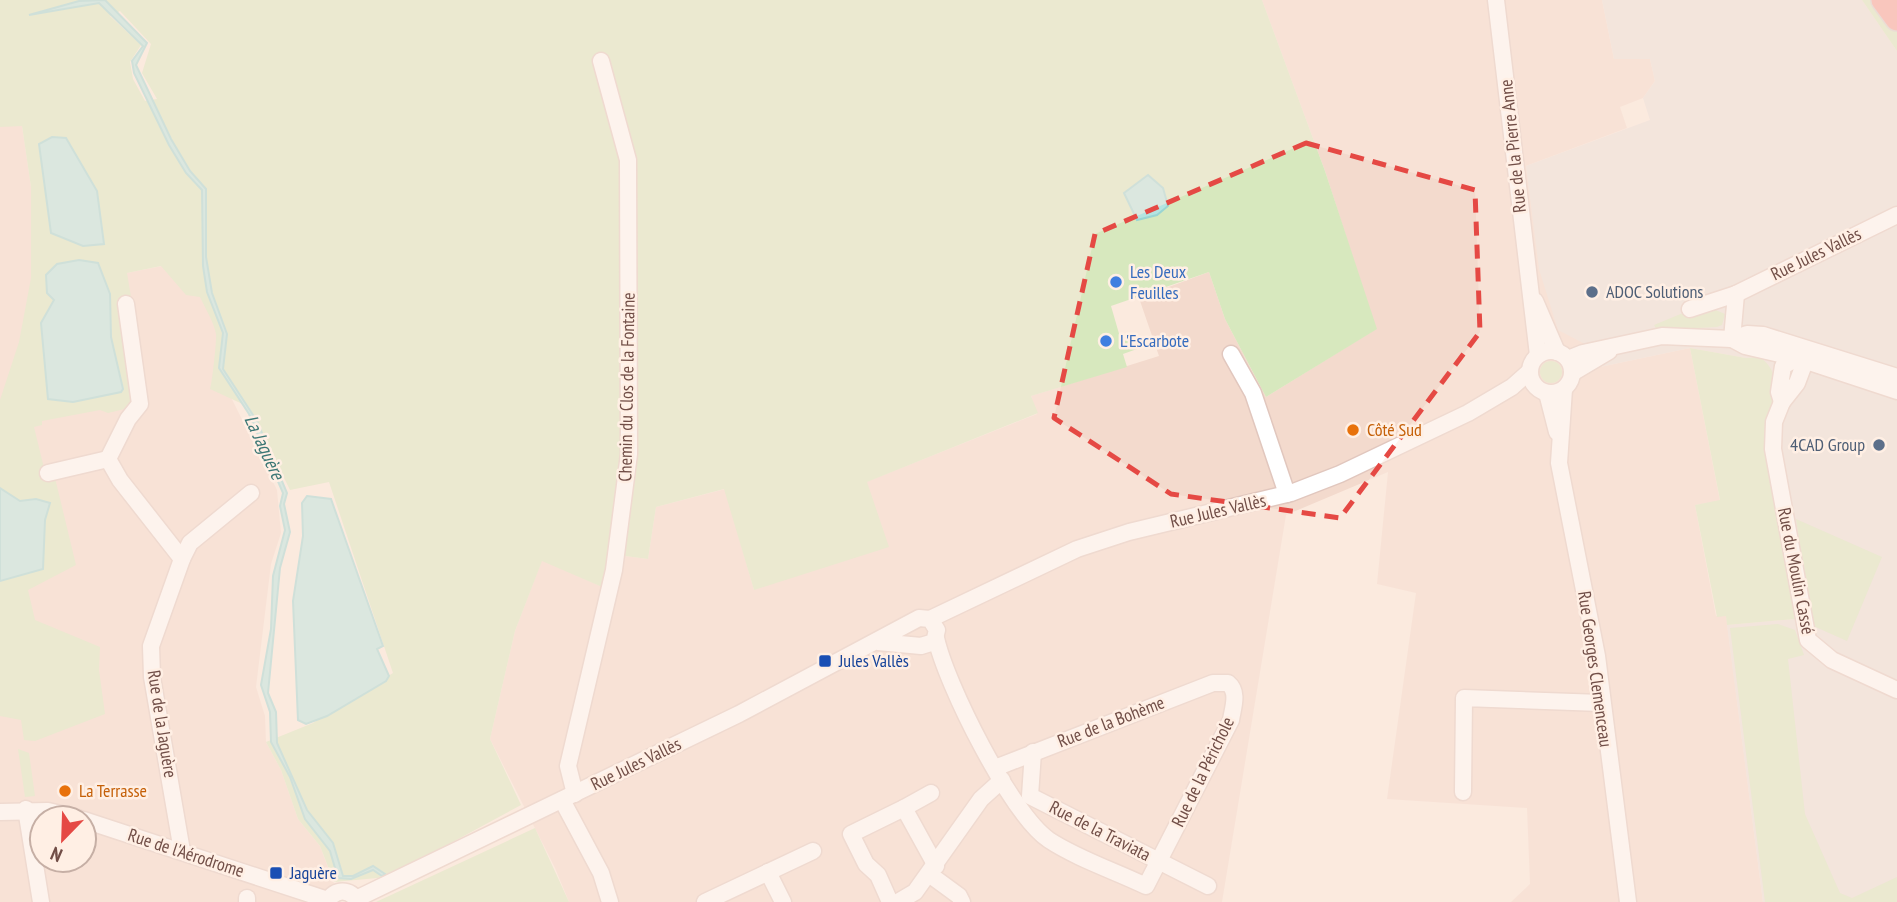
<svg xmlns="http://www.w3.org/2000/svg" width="1897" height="902" font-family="'PT Sans Narrow',sans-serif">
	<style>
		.residential { fill: #f3dacd; fill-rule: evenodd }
		.industrial { fill: #e9dfda }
		.green { fill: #d7e8be; fill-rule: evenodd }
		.water { fill: #b4e4e1; stroke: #9ad5d3; stroke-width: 2 }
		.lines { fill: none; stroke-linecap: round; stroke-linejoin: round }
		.minor-casing { stroke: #e1c7be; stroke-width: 19 }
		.highway-casing { stroke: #d7cdcb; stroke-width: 26 }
		.minor { stroke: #fff; stroke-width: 16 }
		.highway { stroke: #f69c95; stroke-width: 23 }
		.marked { fill: none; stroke: #e54944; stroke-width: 5; stroke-dasharray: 14 9; stroke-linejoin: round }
		.shop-dot { fill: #3f7fe0; stroke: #ffefe4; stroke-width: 2.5 }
		.service-dot { fill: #5c6f8a; stroke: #ffefe4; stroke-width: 2.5 }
		.food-dot { fill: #e8710a; stroke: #ffefe4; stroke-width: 2.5 }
		.transit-dot { fill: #1a4fb4; stroke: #ffefe4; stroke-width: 2.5 }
		.labels { text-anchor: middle; stroke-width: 5; stroke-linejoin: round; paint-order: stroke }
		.street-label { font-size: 18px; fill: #714e47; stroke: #ffefe4 }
		.shop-label { font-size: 18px; fill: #366cbe; stroke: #ffefe4; text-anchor: start }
		.service-label { font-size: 18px; fill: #4e5e75; stroke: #ffefe4; text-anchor: start }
		.food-label { font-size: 18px; fill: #c56008; stroke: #ffefe4; text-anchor: start }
		.transit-label { font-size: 18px; fill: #164399; stroke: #ffefe4; text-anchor: start }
		.water-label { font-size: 19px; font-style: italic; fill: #3c7775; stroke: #ffefe4 }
	</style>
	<rect width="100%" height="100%" fill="#fbeade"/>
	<g class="residential">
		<polygon points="1262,0 1602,0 1614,59 1650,59 1655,81 1643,98 1620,107 1627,128 1526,166 1595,368 1690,348 1720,501 1695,505 1716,616 1726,615 1763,902 1511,902 1530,884 1527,808 1387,799 1416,593 1377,584 1388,472 1286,515 1222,902 569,902 555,868 490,739 515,631 542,560 616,593 625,556 648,559 656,507 725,489 754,590 866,482 1037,414 1031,396 1159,356 1139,298 1209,272 1225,319 1266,397 1376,329 1325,171"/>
		<path d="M0,78l22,48 9,61v91l96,-5 70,-14 23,75 -4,33 61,123 4,43 -10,31 -15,123 9,29 1,26 15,28 17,49 22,27 21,56h-341zM42,818h42v42h-42z"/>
	</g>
	<polygon class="industrial" points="1602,0 1862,0 1897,51 1897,902 1763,902 1727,625 1795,619 1765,454 1766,432 1776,382 1760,357 1746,358 1690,348 1595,368 1585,344 1558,330 1539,269 1526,166 1650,120 1643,98 1655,81 1650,59 1614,59"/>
	<g class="green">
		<path d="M0,0h1262l63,171 52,158 -111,68 -41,-78 -16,-47 -98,34 9,31 11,-3 6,15 -14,5 4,13 -96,29 7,17 -171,69 22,65 -135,43 -30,-101 -68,18 -8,52 -23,-3 -9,37 -74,-32 -27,70 -25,108 31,66 -133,72 -54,5 -14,-36 -22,-27 -17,-49 -15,-28 47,-19 80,-50 -64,-191 -39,8 -41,-83 -39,-18c2,-5 7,-51 6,-55 -2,-12 -11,-26 -16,-37l-14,-2 -25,-29 -34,7 5,30 1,104 -25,6 -8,-3 -58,11v4l-8,2 9,37 7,13 5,1 21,87 -48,25 7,30 65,27 -1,23 6,44 -70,27 -11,-1 -3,-20 -21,-4v-316l19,-58 12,-64v-91l-9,-61 -22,1zM120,11l31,33 -9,29 15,26 -12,2 -12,-22 -3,-17 11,-17 -31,-29z"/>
		<polygon points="1862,0 1897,0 1897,51"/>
		<polygon points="1711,308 1725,314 1722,325 1717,327 1657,330 1654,325 1683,313 1688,316"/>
		<path d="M1690,348l56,10 14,-1c9,7 13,14 16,25l-10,50 -1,22 30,165 -68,6 -1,-9 -9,1 -22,-112 25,-5z"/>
		<circle cx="1551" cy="372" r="11"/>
		<polygon points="1796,519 1882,557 1847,641 1811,625"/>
		<polygon points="1778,624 1795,630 1804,655 1788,659 1805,814 1840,893 1852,898 1897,877 1897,902 1765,902 1730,628"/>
		<polygon points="18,749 29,753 35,796 25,797"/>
		<polygon points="535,828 569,902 376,902"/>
	</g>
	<g class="water">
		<polygon points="105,0 147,43 136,65 171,139 190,171 206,189 206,257 212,293 227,334 223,369 257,421 287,493 284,504 290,532 280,568 268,693 276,712 277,743 307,810 333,843 343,876 353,876 373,866 385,874 382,876 373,870 351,879 338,878 330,851 305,819 290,777 271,742 270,712 261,685 271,629 273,576 285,530 280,506 283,493 249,414 219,368 223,333 207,292 203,266 202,190 186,173 169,145 134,73 132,61 143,46 99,3 29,15 79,1"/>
		<polygon points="52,137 66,138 97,191 104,244 83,246 51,233 39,144"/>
		<polygon points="1148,175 1163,188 1168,206 1157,215 1137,220 1124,193"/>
		<polygon points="79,260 98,263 110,294 111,337 123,389 121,392 73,402 48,399 41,323 54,300 47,293 46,275 57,264"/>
		<polygon points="0,488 20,501 36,499 50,503 45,520 43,569 0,581"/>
		<polygon points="307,496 331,499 383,646 377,649 389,676 386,681 327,716 306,724 298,720 293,601 303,536 302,503"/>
	</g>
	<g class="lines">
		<defs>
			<g id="minor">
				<polyline points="1496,0 1538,355"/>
				<polyline points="1535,301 1557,352"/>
				<polyline points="126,304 140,404 128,419 108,459 120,480 182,559 151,646 152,677 182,851"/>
				<polyline points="1690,309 1736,294 1897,215"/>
				<polyline points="1732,339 1747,334 1763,335 1897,377"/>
				<polyline points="1732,339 1736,294"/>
				<circle cx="1551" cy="372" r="21"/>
				<polyline points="1231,354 1253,393 1287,494"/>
				<polyline points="1797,358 1783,366 1779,392 1782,402 1797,383 1803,367 1797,358 1798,354"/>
				<polyline points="1568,359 1583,353 1662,336 1732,339 1745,346 1797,358 1897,391"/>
				<polyline points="1572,373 1609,351"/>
				<polyline points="1564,389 1559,463 1597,656 1628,902"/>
				<polyline points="1547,393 1557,432"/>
				<polyline points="1782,402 1774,422 1773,449 1808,640 1832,660 1897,690"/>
				<polyline points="48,473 108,459"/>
				<polyline points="182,559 190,543 251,493"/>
				<polyline points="930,619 1077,549 1129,532 1291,493 1340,474 1468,413 1512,387 1530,371"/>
				<path d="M936,638c10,46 75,176 113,202 29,19 66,31 97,46l85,-166c2,-13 8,-28 -3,-37h-15l-218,85"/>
				<polyline points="1033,752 1030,796 1208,886"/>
				<polyline points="1463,792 1464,698 1601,703"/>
				<polyline points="575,794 568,766 614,570 629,454 628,160 601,61"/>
				<polyline points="562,800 601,873 610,902"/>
				<polyline points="904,808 931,793"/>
				<polyline points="26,809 41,902"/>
				<polyline points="0,812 48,811 78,818"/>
				<polyline points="84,820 328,900"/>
				<polyline points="768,872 783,902"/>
				<polyline points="929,874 959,896 962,902"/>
				<polyline points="247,898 247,902"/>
				<polyline points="356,899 739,714 919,618 930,619 937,630 934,642 921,646 878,642"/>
				<path d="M327,902c8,-14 23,-14 31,0"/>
				<polyline points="705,902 813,851"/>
				<polyline points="890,902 878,875 866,864 851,834 904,808 936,866"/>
				<polyline points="898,902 915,892 981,799 1002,780"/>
			</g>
			<polyline id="highway" points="1883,0 1897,19"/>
		</defs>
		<use href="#minor" class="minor-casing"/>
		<use href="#highway" class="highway-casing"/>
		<use href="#minor" class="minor"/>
		<use href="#highway" class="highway"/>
	</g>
	<path d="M0 0H1897V902H0ZM1306,143l169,47 5,142 -140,186 -169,-24 -117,-76 41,-184z" fill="#fbeade" fill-opacity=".55" fill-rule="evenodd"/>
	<path class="marked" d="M1306,143l169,47 5,142 -140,186 -169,-24 -117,-76 41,-184z"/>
	<g class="shop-dot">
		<circle cx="1116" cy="282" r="7"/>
		<circle cx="1106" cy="341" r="7"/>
	</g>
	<g class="service-dot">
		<circle cx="1592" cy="292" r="7"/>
		<circle cx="1879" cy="445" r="7"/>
	</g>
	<g class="food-dot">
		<circle cx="1353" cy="430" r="7"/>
		<circle cx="65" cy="791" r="7"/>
	</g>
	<g class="transit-dot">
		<rect x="818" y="654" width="14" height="14" rx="3.5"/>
		<rect x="269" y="866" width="14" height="14" rx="3.5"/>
	</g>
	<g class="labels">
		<g class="street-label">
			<text transform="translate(1513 146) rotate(-96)" y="6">Rue de la Pierre Anne</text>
			<text transform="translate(1816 254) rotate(-26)" y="6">Rue Jules Vallès</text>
			<text transform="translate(627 387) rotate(-89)" y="6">Chemin du Clos de la Fontaine</text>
			<text transform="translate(1218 511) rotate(-13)" y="6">Rue Jules Vallès</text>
			<text transform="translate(1796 571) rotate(79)" y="6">Rue du Moulin Cassé</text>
			<text transform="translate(1595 669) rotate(82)" y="6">Rue Georges Clemenceau</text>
			<text transform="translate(1111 722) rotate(-21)" y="6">Rue de la Bohème</text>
			<text transform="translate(162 724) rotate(81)" y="6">Rue de la Jaguère</text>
			<text transform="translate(636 764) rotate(-26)" y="6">Rue Jules Vallès</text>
			<text transform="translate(1203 772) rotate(-64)" y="6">Rue de la Périchole</text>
			<text transform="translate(1100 831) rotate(27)" y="6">Rue de la Traviata</text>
			<text transform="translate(186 853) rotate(18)" y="6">Rue de l'Aérodrome</text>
		</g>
		<g class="shop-label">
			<text x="1130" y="278">Les Deux<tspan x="1130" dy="21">Feuilles</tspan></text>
			<text x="1120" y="347">L'Escarbote</text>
		</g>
		<g class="service-label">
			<text x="1606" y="298">ADOC Solutions</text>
			<text x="1865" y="451" text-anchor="end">4CAD Group</text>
		</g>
		<g class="food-label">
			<text x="1367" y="436">Côté Sud</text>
			<text x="79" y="797">La Terrasse</text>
		</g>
		<g class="transit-label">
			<text x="839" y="667">Jules Vallès</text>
			<text x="290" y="879">Jaguère</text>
		</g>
		<g class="water-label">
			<text transform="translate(265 447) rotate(65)" y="7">La Jaguère</text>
		</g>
	</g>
	<g transform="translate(63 839) rotate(203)"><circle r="33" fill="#ffefe4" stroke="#c6afa5" stroke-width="2"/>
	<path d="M0-5L12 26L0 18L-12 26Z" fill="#e54944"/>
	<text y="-10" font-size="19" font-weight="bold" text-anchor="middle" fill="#714e47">N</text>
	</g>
</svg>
